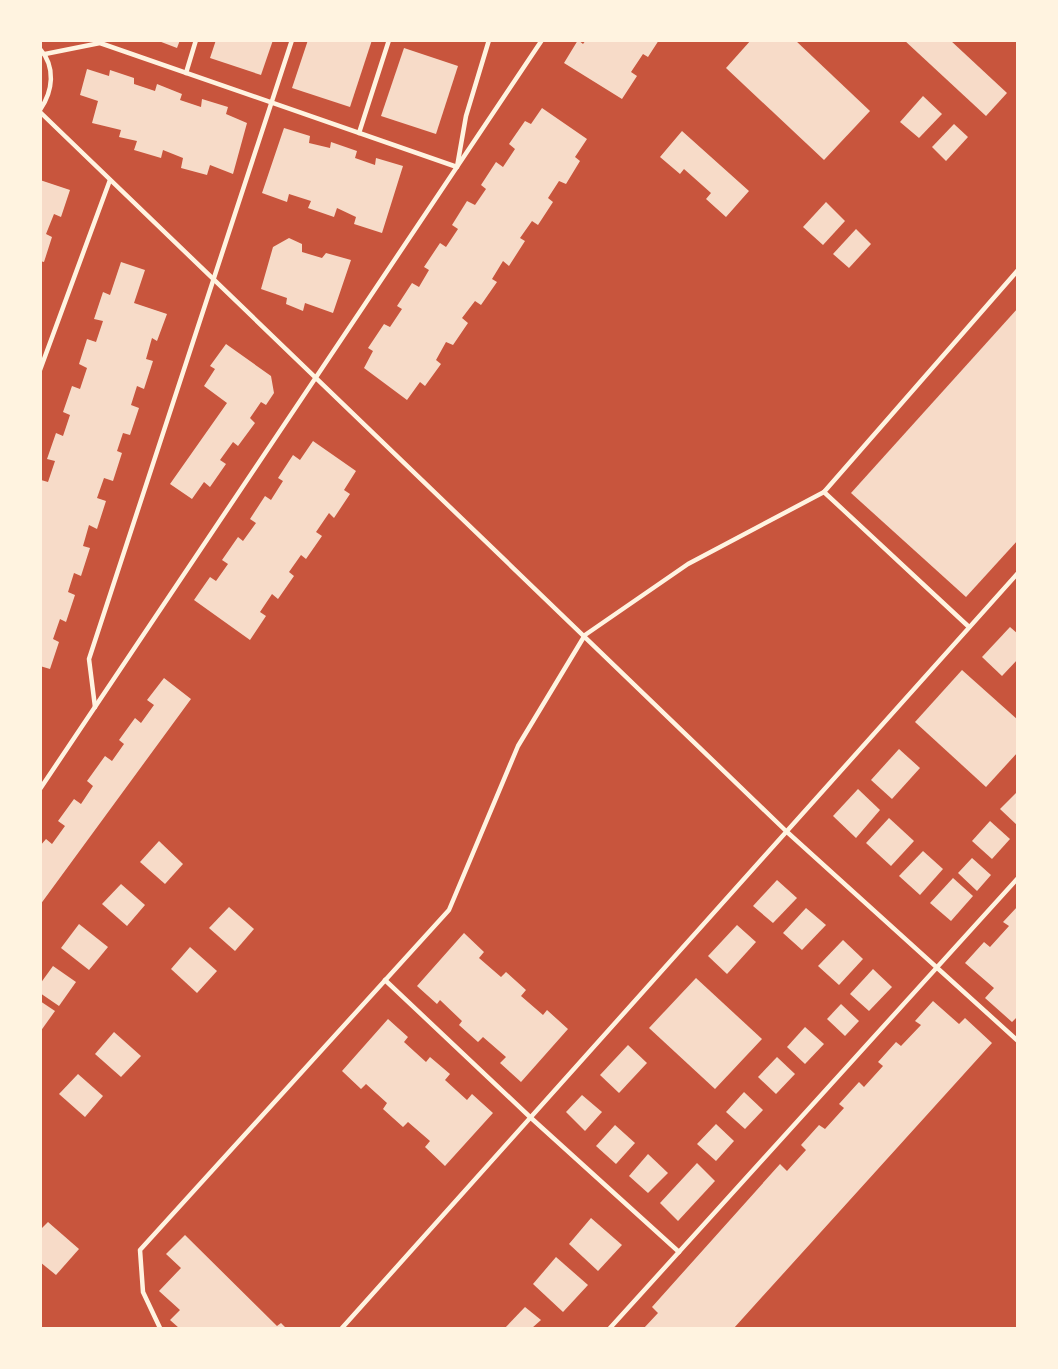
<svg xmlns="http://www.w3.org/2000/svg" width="1058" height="1369" font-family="'Nunito Sans',sans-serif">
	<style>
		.building { fill: #f7dbc8 }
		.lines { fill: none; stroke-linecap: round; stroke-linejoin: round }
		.service { stroke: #fff3e0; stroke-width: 4.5 }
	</style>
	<rect width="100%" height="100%" fill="#c8553d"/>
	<g class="building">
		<polygon points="156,40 180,40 177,48"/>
		<polygon points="216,40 273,40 261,75 210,58"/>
		<polygon points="308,40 372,40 350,107 292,88"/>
		<polygon points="578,40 583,44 586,40 659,40 648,57 643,54 631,72 637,76 622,99 564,63"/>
		<polygon points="751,40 795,40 870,111 824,160 726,68"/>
		<polygon points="904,40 950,40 1007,93 986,116"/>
		<polygon points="404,48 458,66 436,134 381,116"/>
		<polygon points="87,69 109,76 110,70 134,78 134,84 155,91 157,84 182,94 180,100 201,107 202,99 228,107 226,114 247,123 233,174 210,165 207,175 181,168 183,158 163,150 161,158 134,150 137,141 119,137 121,130 92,123 98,101 80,95"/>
		<polygon points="923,96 942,114 919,138 900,122"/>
		<polygon points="542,108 587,139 575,157 580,161 566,184 559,181 548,198 553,202 538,225 532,221 520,238 525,241 509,266 503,261 492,279 497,282 481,305 475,301 462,318 468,323 453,345 446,342 436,360 441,364 425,386 420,382 407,400 364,368 373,351 368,348 384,324 390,327 402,309 397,306 412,283 419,287 429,270 424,267 440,243 446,247 458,229 452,225 467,201 475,205 486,189 481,185 496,162 503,167 515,149 509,144 525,121 531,124"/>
		<polygon points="954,124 968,137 946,161 932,147"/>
		<polygon points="284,128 310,136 309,143 330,148 331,142 357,151 355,158 375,165 376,158 403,166 382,233 354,224 356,217 337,208 334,217 308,208 311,201 289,194 287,202 262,193"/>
		<polygon points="682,131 749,191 726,217 706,199 711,193 684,169 680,174 660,157"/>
		<polygon points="40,180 70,190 61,217 54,214 46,234 52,237 44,262 40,261"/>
		<polygon points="826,202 845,221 823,245 803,227"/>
		<polygon points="856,229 871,244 849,268 833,254"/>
		<polygon points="289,238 302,244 302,252 322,258 326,253 351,260 333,313 305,303 303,311 286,304 287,298 261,289 273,247"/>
		<polygon points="121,262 145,270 134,303 167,314 157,341 152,338 146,359 153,361 144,389 137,386 131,405 139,408 130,435 123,433 117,451 122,453 113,481 104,478 97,498 106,501 97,529 89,525 83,546 90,548 81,576 74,573 68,592 75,595 66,622 60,619 53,639 59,642 50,669 40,666 40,482 41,480 48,482 55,461 47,459 56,433 63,436 70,415 63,412 72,386 80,389 87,368 79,364 87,339 96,342 103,321 94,319 103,292 110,295"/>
		<polygon points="1018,308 1018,540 966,597 851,493"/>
		<polygon points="226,344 271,376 274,393 266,405 261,402 250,418 255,423 238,446 233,442 220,460 226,464 210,487 204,482 192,499 170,484 227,403 204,386 215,369 210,366"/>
		<polygon points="313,441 356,471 344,490 350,494 334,518 329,513 316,532 322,536 306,559 301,555 289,572 294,576 278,599 272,594 260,612 266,616 250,640 194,600 210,577 216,581 228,564 222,560 238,537 243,541 256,523 250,519 265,496 271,500 283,481 278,478 293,455 300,460"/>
		<polygon points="1010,627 1018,634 1018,659 1002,676 982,657"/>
		<polygon points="962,670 1018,720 1018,752 986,787 915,722"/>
		<polygon points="164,678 191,699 40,905 40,846 46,839 52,844 65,826 58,821 74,799 81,804 93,786 87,781 105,756 112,761 124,744 119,740 135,718 141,723 154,705 147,700"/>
		<polygon points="899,749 920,768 892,799 871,780"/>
		<polygon points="858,789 880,810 856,838 833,816"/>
		<polygon points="1018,791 1018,826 1000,809"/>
		<polygon points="889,818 914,841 891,866 866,843"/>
		<polygon points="990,821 1010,839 992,859 972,841"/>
		<polygon points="159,841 183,864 165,884 140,862"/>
		<polygon points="923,851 943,869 920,895 899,876"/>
		<polygon points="972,858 991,875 977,891 958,873"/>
		<polygon points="953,878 973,896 951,921 930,903"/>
		<polygon points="777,880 797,898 773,923 753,906"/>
		<polygon points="121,884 145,905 127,926 102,904"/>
		<polygon points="1018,906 1018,1016 1012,1022 985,998 994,988 965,963 984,942 990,947 1009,926 1003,922"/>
		<polygon points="229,907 254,929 235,951 209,928"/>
		<polygon points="806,908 826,925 802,950 783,933"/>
		<polygon points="79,924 108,947 89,970 61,948"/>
		<polygon points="737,925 756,942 727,974 708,956"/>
		<polygon points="464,933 484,952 479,958 501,977 506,972 526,990 521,996 543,1015 547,1010 568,1029 521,1082 500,1063 506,1057 483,1037 478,1042 459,1025 462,1021 440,1000 437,1004 417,986"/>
		<polygon points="843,940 863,959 839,985 818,966"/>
		<polygon points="190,947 217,971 197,993 171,969"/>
		<polygon points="53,966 76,982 59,1006 40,993 40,984"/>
		<polygon points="873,969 892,987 869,1011 850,994"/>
		<polygon points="696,978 762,1039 715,1089 649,1028"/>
		<polygon points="40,1001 55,1011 40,1032"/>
		<polygon points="933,1001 959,1024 965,1018 992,1043 734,1328 644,1328 658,1313 652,1307 780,1164 787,1171 806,1150 801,1145 819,1125 825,1129 844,1108 839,1104 859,1082 864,1087 883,1066 878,1062 896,1042 901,1046 921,1025 915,1021"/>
		<polygon points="841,1004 859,1021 845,1036 827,1019"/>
		<polygon points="388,1019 408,1037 404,1042 426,1062 430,1057 450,1074 445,1080 467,1100 472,1094 493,1113 445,1166 425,1147 430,1141 408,1122 403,1127 383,1109 387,1103 366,1084 361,1089 342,1071"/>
		<polygon points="805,1027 824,1044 805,1064 787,1047"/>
		<polygon points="114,1032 141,1056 121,1077 95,1054"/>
		<polygon points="628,1045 647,1063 619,1093 600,1075"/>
		<polygon points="777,1057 795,1074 776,1094 758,1077"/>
		<polygon points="78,1074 103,1096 85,1117 59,1094"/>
		<polygon points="744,1092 763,1110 745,1129 726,1112"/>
		<polygon points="582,1095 602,1112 585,1131 566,1112"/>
		<polygon points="716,1124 734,1141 716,1161 697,1144"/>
		<polygon points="615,1125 635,1143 616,1164 596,1146"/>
		<polygon points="648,1154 668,1173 648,1193 629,1176"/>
		<polygon points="697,1163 715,1181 678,1221 660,1203"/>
		<polygon points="591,1218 622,1245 598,1271 569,1244"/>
		<polygon points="48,1222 79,1249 56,1275 40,1262 40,1230"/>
		<polygon points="185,1235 277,1326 281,1323 286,1328 179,1328 170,1320 180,1310 159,1291 181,1268 166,1254"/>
		<polygon points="556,1257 588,1285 563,1312 533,1284"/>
		<polygon points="525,1307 541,1320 532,1328 505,1328"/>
	</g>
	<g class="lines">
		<g class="service">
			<path d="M40,49c16,18 13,42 0,61"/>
			<polyline points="45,54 100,43 457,167 466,116 489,40"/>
			<polyline points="186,73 196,40"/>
			<polyline points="40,112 786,831 1018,1041"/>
			<polyline points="359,133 389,40"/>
			<polyline points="40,370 110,180"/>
			<polyline points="824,492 969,627"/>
			<polyline points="95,707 89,659 292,40"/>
			<polyline points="40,789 542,40"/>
			<polyline points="385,980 530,1117 679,1252"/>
			<polyline points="160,1328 143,1292 140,1250 449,910 518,746 585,635 688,564 824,492 1018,270"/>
			<polyline points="342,1328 1018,573"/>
			<polyline points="610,1328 1018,878"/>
		</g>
	</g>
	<rect width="1058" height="1369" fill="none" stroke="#fff3e0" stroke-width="84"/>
</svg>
